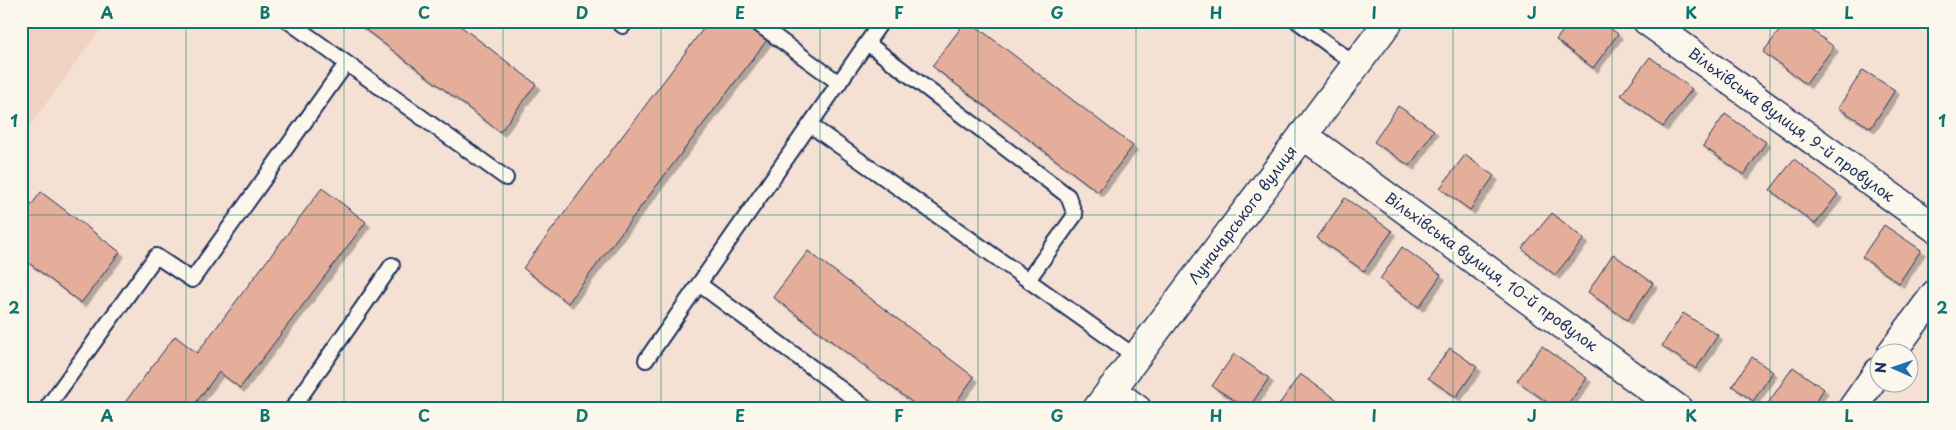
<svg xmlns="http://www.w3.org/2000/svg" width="1956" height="430" font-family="'Playpen Sans',sans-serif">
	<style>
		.built { fill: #f0d2c2 }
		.building { fill: #e5ae9a; stroke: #1b2f5e; filter: url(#shadow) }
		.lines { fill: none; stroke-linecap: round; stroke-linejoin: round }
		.lane-casing { stroke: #1b2f5e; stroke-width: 18 }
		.street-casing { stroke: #1b2f5e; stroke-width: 31 }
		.lane { stroke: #fbf7ec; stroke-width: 14 }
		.street { stroke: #fbf7ec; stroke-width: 28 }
		.grid { fill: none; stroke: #0f766e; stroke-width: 1; stroke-opacity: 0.55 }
		.labels { text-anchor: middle; stroke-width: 5; stroke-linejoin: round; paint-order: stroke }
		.street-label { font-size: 15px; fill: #1b2f5e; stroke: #fbf7ec }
		.neatline { fill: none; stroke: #0f766e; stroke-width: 2 }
		.grid-label { font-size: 16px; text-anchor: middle; font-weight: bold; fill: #0f766e }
	</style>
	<defs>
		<filter id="shadow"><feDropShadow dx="4.5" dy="4.5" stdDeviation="0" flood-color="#0004"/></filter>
	</defs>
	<rect width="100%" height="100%" fill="#f4e1d3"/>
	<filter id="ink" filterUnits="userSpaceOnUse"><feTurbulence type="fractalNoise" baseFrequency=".02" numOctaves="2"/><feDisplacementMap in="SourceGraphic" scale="10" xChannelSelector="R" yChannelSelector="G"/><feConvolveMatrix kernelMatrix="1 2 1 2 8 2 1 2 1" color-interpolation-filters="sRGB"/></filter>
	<g filter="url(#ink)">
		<polygon class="built" points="30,21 96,21 103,26 21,138 21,33"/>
		<g class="building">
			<polygon points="354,21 454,21 536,84 500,132"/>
			<polygon points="709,21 742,21 767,40 568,303 523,268"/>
			<polygon points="966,21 969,21 1133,146 1098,192 932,66"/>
			<polygon points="1570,21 1601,21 1618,34 1593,68 1556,40"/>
			<polygon points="1787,21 1800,21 1834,47 1806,84 1763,52"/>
			<polygon points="1650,57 1692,89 1663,127 1621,95"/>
			<polygon points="1863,70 1895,90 1871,128 1838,108"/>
			<polygon points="1398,106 1434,130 1410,166 1374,142"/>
			<polygon points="1725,114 1766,142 1744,175 1703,146"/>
			<polygon points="1465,155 1494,176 1470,210 1440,188"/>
			<polygon points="1794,159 1838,194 1815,224 1770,190"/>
			<polygon points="322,188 366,222 240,388 219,372 191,409 120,409 175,336 197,353"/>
			<polygon points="41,192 120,252 81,303 21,257 21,219"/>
			<polygon points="1345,198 1392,231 1364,271 1317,238"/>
			<polygon points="1552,213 1584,239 1555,275 1522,249"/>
			<polygon points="1884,225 1921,250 1899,283 1862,257"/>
			<polygon points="1402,247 1441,275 1419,307 1380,279"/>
			<polygon points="808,251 974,377 951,409 921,409 773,297"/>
			<polygon points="1613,254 1653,283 1627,320 1588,292"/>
			<polygon points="1683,313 1718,335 1696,369 1662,346"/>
			<polygon points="1542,346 1587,378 1565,409 1557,409 1517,381"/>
			<polygon points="1450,348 1477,367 1456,397 1428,378"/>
			<polygon points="1234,354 1269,378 1248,409 1212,386"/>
			<polygon points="1752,357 1773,372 1753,401 1732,386"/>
			<polygon points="1793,367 1824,389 1810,409 1764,409"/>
			<polygon points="1300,374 1349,408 1348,409 1276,409"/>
		</g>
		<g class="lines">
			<defs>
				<g id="lane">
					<polyline points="288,21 506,178"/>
					<polyline points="617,21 623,26 627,21"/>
					<polyline points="754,21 839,83"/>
					<polyline points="1297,21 1356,65"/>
					<polyline points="867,43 1068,196 1075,215 1028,280"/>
					<polyline points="810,125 1136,357"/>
					<polyline points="699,284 868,409"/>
					<polyline points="646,360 882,21"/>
					<polyline points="46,409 156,256 192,280 346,64"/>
					<polyline points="292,409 392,265"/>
				</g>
				<g id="street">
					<polyline points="1647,21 1935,228"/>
					<polyline points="1303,135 1678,409"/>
					<polyline points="1892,352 1935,294"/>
					<polyline points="1111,390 1137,409"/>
					<polyline points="1097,409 1389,21"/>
					<polyline points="1852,409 1878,372"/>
				</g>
			</defs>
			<use href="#lane" class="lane-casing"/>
			<use href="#street" class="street-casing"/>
			<use href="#lane" class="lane"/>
			<use href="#street" class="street"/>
		</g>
	</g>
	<path class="grid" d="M186,21v388M344,21v388M503,21v388M661,21v388M820,21v388M978,21v388M1136,21v388M1295,21v388M1453,21v388M1612,21v388M1770,21v388M21,215h1914"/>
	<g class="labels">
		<g class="street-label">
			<text transform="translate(1791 125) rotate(36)" y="5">Вільхівська вулиця, 9-й провулок</text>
			<text transform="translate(1243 215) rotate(-53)" y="5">Луначарського вулиця</text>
			<text transform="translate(1491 272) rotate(36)" y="5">Вільхівська вулиця, 10-й провулок</text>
		</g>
	</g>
	<rect width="1956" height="430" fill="none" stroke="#fbf7ec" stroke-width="55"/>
	<g transform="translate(1894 368) rotate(272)"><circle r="24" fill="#fbf7ec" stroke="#a1a7b3"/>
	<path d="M0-4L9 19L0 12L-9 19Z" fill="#1f6fb2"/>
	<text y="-8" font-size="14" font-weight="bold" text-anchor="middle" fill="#1b2f5e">N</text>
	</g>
	<rect x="28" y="28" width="1900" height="374" class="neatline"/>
	<g class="grid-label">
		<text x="107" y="19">A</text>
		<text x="265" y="19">B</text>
		<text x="424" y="19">C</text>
		<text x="582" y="19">D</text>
		<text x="740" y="19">E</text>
		<text x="899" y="19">F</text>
		<text x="1057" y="19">G</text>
		<text x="1216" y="19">H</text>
		<text x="1374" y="19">I</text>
		<text x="1532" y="19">J</text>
		<text x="1691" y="19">K</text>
		<text x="1849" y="19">L</text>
		<text x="14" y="127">1</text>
		<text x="1942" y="127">1</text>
		<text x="14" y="314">2</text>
		<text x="1942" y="314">2</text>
		<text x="107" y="422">A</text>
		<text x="265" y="422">B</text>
		<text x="424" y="422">C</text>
		<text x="582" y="422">D</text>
		<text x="740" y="422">E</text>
		<text x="899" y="422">F</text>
		<text x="1057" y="422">G</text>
		<text x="1216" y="422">H</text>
		<text x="1374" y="422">I</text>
		<text x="1532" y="422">J</text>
		<text x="1691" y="422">K</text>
		<text x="1849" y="422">L</text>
	</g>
</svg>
